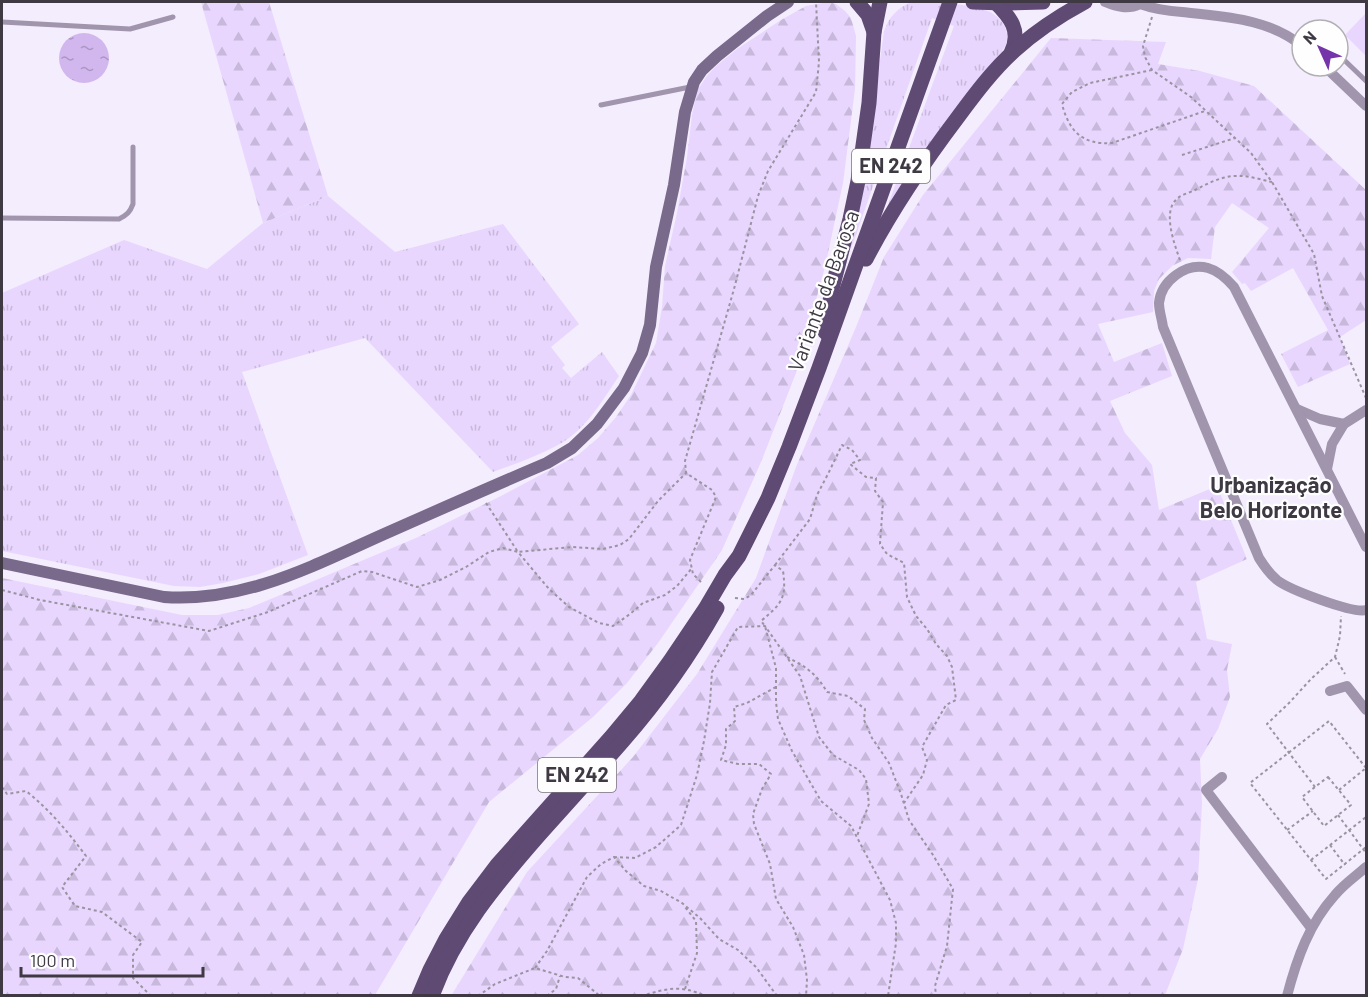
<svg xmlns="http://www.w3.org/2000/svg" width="1368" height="997" font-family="Barlow,sans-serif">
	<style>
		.grass { fill: url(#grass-tufts) }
		.forest { fill: url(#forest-firs) }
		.garden { fill: #e8d6fe }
		.water { fill: url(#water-ripples) }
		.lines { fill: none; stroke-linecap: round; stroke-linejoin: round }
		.path { stroke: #9a94a1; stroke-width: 2; stroke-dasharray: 3 3; stroke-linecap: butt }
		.service { stroke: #a095ad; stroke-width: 5 }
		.minor { stroke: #a095ad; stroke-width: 10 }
		.secondary { stroke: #79698b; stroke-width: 12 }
		.primary { stroke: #5e4a73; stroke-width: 15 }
		.labels { text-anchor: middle; stroke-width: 4.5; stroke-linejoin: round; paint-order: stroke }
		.shield { fill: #fefefe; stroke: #78747b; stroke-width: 1.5 }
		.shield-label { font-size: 20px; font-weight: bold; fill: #3e3943 }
		.street-label { font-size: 21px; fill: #3e3943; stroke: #fefefe }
		.neighbourhood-label { font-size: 22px; font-weight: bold; fill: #3e3943; stroke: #fefefe }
	</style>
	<defs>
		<pattern id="grass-tufts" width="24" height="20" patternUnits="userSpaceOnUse" patternTransform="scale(1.5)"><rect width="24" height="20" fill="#e8d6fe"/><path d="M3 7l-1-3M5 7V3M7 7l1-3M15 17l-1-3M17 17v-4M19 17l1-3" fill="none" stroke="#c8b8db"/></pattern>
		<pattern id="forest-firs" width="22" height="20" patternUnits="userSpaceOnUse" patternTransform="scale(1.5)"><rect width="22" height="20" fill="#e8d6fe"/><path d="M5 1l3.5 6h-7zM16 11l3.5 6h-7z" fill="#c8b8db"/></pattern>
		<pattern id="water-ripples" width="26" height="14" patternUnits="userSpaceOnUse" patternTransform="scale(1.5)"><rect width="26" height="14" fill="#d1b7ee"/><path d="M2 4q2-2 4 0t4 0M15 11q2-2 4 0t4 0" fill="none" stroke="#ab96c2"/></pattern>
	</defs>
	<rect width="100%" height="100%" fill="#f4edfd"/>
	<g class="grass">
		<path d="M912,2c22,0 49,1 70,7 17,4 31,22 23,38l-56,72 -64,94 69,-187 -22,-8 -81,231 -4,-1 23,-114 14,-103c5,-14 14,-24 28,-29z"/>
		<path d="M328,196l67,56 108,-28 76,100 -28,23 14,18 -3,3 9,10 31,-26 17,24c-17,25 -34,55 -61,69 -20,11 -43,19 -65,27l-128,-134 -123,34 66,183 -49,19 -36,9 -23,4 -26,-1 -172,-35v-258l122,-53 83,29 56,-46z"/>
	</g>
	<g class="forest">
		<polygon points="201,2 269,2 328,196 263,223"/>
		<polygon points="828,2 836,4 845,11 851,18 856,36 855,89 843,183 825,267 796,373 761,462 722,550 658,643 627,683 593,717 489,802 375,995 2,995 2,578 182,615 218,615 249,608 416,538 499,497 578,455 598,438 616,417 631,395 656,343 662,307 665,266 677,213 687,157 692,115 697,91 706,77 715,67 737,49 781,20 806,6"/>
		<polygon points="1051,38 1166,42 1158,64 1200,71 1254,86 1366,190 1366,320 1340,337 1350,364 1298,387 1281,354 1328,330 1293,268 1251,291 1245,283 1242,284 1232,272 1269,228 1232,203 1215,227 1211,259 1188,258 1172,266 1159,279 1154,291 1153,312 1098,324 1114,362 1162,343 1172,376 1110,401 1125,433 1152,465 1159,510 1217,486 1247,559 1196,582 1207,639 1232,644 1227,670 1230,697 1218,729 1200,759 1202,804 1198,879 1183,949 1165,995 451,996 527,872 633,757 697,674 756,578 796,467 856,327 884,257 923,195"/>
	</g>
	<polygon class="garden" points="1366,13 1366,56 1345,35"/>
	<circle class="water" cx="84" cy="58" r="25"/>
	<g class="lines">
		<g class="path">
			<polyline points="1152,17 1143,46 1145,57 1152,70 1191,97 1251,153 1272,182 1314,254 1322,296 1366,398"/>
			<path d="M1152,70l-62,13 -18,9 -10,12c7,27 20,41 50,39l93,-32"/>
			<polyline points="1182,155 1235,138"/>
			<path d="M1180,260c-5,-14 -17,-46 -5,-59 4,-6 14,-8 20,-11 14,-7 28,-15 45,-14 10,0 22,4 32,6"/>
			<polyline points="486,503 518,552 572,547 603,549 620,545 629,539 658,501 686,473"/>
			<polyline points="775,565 810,519 817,495 828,474 842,445 852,450 860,460 850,464 866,477 876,478 875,491 883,502 880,544 887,554 904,563 907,597 916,616 927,629 936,644 947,656 952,667 956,700 946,705 922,747 927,760 923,775 904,803"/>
			<polyline points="701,582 693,574 690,560 716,497 712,490 686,473 685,461 734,289 758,196 768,171 816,92 819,62 816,2"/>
			<polyline points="2,590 40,600 209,631 268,612 362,571 372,572 417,587 440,580 466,567 489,552 503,548 518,552 549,589 569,607 599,623 613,626 630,614 643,603 665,595 677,586 692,568"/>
			<path d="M735,598l9,1 7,-4 24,-30 8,6c4,28 -2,33 -22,50l4,5 11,42v34l2,17 14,32 29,50 30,25 39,74 6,23v20l-8,53"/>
			<path d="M787,657c19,10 29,16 40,35l21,4 17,13 -1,11 8,18 17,25 12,31 8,26 24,35 20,34 -6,57 -12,40 1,10"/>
			<polyline points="1335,657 1345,674"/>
			<polyline points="776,687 747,703 734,707 735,721 726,729 726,745 721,760 738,764 759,764 771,774 762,789 753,814 754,824 770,864 776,899 793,927 804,955 807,980 806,996"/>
			<polyline points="1366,768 1329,721 1250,783 1326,879 1366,847"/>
			<polygon points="1328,777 1351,805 1324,826 1302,797"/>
			<path d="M2,787l5,7 19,-3c24,19 42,41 60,65l-24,31 13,19 27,6 40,30 -9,13v23l18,18"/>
			<polyline points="1315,787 1267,724 1289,703 1311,679 1335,657 1340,636 1341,616"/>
			<polyline points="1339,790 1366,768"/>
			<polyline points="1338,815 1366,853"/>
			<polyline points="1287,830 1313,811"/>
			<polyline points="1330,845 1345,865"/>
			<polyline points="614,857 635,858 656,847 681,825 697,775 704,741 710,703 712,672 738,627 765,626 800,676 819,737 833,755 859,770 866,779 869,804 857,836"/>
			<polyline points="1311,860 1366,817"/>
			<polyline points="535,968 547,951 587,877 601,864 614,857 626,871 644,886 661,891 682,903 700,918 719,939 738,950 756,967 777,996"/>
			<polyline points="685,989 697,953 696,921 685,907"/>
			<polyline points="478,996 495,984 535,968 565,977 578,978 600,996"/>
			<polyline points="547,996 556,989 560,976"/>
			<path d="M641,996c25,-7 39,-12 64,0"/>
		</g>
		<g class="service">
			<polyline points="2,22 130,29 173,17"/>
			<polyline points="1338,54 1366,81"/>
			<polyline points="601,105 690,87"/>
			<path d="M2,218l117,1c8,-4 11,-7 14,-15v-57"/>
		</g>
		<g class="minor">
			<path d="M1105,2c12,5 23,8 35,2 14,5 28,7 42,8 42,5 86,6 120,34"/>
			<polyline points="1324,66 1366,106"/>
			<polyline points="1297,409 1320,419 1344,424"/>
			<polyline points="1327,469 1332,444 1344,424 1366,410"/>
			<path d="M1366,547l-132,-260c-7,-8 -15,-16 -26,-19 -22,-6 -47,13 -49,35 0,8 3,16 4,24l96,231c5,8 11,16 18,22 11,9 76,34 89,30"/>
			<polyline points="1330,691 1347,686 1366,710"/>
			<polyline points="1222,777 1206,790 1311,928"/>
			<path d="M1287,996c10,-38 22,-72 48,-101 9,-11 21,-19 31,-28"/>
		</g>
		<path class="secondary" d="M2,563l162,34c83,6 154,-34 227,-66 52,-23 104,-46 156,-68l25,-15 25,-24 27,-36 18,-35 8,-28 6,-58 18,-82 11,-73 9,-30 8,-12 15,-14 50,-40 21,-14"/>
		<g class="primary">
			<polyline points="857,2 868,15 874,32"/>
			<polyline points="973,2 1004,3 1043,2"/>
			<path d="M995,2c15,15 27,29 16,51"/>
			<path d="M866,259c26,-50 58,-97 92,-142 17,-23 35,-47 56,-66 22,-20 45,-35 71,-49"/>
			<polyline points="825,332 832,289 850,219 858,181 869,103 874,32 880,2"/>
			<polyline points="419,996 430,970 446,939 469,902 497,865 611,737 641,701 670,661 705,609 725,575 739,556 768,498 789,447 819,368 950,2"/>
			<path d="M432,996c23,-63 65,-113 108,-162 28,-31 55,-61 82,-92 36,-41 68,-86 95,-134"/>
		</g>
	</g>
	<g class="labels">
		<g class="shield">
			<rect x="852" y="149" width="78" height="34" rx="4.5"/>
			<rect x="538" y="758" width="78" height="34" rx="4.5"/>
		</g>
		<g class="shield-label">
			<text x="891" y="173">EN 242</text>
			<text x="577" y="782">EN 242</text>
		</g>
		<g class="street-label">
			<text transform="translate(824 291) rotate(-70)" y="7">Variante da Barosa</text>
		</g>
		<g class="neighbourhood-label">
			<text x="1271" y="493">Urbanização<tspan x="1271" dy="25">Belo Horizonte</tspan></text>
		</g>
	</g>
	<rect width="1368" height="997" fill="none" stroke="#3e3943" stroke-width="6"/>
	<g transform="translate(1320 48) rotate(315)"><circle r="28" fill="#fefefe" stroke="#b1afb3" stroke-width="1.5"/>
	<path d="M0-4.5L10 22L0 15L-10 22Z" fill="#7534a9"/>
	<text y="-9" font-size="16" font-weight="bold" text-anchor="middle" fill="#3e3943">N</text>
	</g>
	<path d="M21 967v9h182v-9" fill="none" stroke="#3e3943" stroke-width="3"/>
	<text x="30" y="967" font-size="18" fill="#3e3943" stroke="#fefefe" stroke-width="4.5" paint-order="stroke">100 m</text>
</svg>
